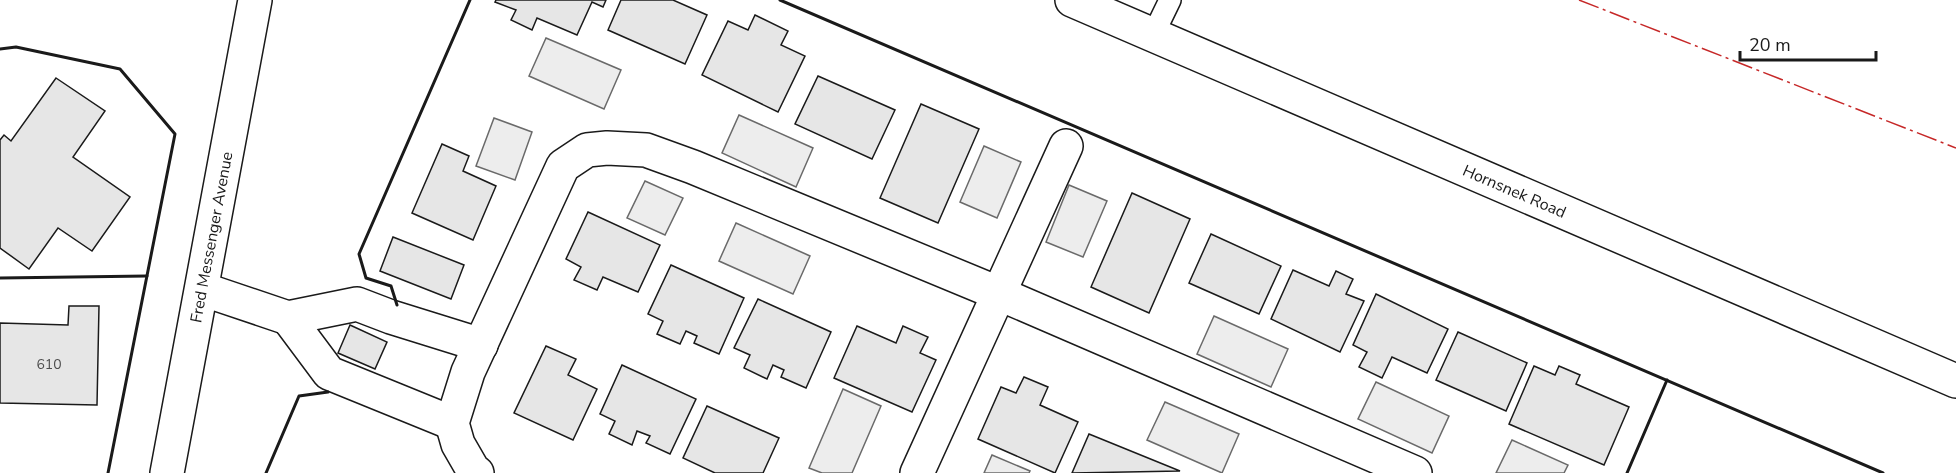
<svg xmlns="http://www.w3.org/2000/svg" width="1956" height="473" font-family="'Nunito Sans',sans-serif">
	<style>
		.built { fill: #ededed; stroke: #6a6a6a; stroke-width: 1.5 }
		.building { fill: #e6e6e6; stroke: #1a1a1a; stroke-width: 1.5 }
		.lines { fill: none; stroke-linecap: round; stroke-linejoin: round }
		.service-casing { stroke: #1a1a1a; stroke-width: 24 }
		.minor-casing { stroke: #1a1a1a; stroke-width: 36 }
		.secondary-casing { stroke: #1a1a1a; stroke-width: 36 }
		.service { stroke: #fff; stroke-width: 21 }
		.minor { stroke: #fff; stroke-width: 33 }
		.secondary { stroke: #fff; stroke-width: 33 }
		.wall { stroke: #1a1a1a; stroke-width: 3 }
		.power { stroke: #c62828; stroke-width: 1.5; stroke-dasharray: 21 4.5 3 4.5; stroke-linecap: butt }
		.labels { text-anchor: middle; stroke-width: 4.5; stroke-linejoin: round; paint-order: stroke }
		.number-label { font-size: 14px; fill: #4d4d4d }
		.street-label { font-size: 16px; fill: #1a1a1a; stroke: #fff }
	</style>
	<rect width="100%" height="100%" fill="#fff"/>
	<g class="built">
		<polygon points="546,38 621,70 604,109 529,76"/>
		<polygon points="739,115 813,148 796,187 722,153"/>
		<polygon points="494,118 532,132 515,180 476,166"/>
		<polygon points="984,146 1021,162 997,218 960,202"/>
		<polygon points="645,181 683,198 665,235 627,218"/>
		<polygon points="1069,185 1107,201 1083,257 1046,242"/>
		<polygon points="736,223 810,256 793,294 719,261"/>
		<polygon points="1214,316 1288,349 1271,387 1197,354"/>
		<polygon points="1376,382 1449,416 1432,453 1358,419"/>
		<polygon points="843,389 881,406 852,473 822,473 809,468"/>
		<polygon points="1165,402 1239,434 1222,473 1147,440"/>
		<polygon points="1512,440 1568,465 1564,473 1496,473"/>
		<polygon points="992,455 1030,471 1029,473 984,473"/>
	</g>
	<g class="building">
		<polygon points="496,0 606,0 603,7 592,2 577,35 537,18 532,30 511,20 516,10 495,2"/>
		<polygon points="621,0 673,0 707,15 685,64 608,30"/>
		<polygon points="755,15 788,31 781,45 805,56 778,112 702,75 728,21 748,30"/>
		<polygon points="818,76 895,110 872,159 795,124"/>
		<polygon points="56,78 105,111 73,157 130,197 92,251 58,228 29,269 0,248 0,140 4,135 11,141"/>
		<polygon points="921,104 979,129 938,223 880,198"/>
		<polygon points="442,144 469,156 463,171 496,186 473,240 412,213"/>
		<polygon points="1132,193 1190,219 1149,313 1091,287"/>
		<polygon points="588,212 660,245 638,292 603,277 597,290 574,280 581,267 566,259"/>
		<polygon points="1211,234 1281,266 1259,314 1189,283"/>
		<polygon points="393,237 464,265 451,299 380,271"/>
		<polygon points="671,265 744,298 719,354 694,343 697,336 686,331 680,344 657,334 663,321 648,314"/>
		<polygon points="1293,270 1329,286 1336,271 1353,279 1346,294 1364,301 1340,352 1271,319"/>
		<polygon points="1376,294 1448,329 1427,373 1392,357 1382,378 1359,367 1367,352 1353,345"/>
		<polygon points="758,299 831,332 806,388 781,377 784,370 773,365 767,379 744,368 750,355 734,348"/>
		<polygon points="69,306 99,306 97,405 0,403 0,323 68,325"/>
		<polygon points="350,325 387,342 375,369 338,353"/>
		<polygon points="857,326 896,343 903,326 928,337 920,353 936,360 912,412 834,378"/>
		<polygon points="1458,332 1527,363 1506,411 1436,380"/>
		<polygon points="546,346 576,359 568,375 597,389 573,440 514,413"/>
		<polygon points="622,365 696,399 670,454 646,443 650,436 637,431 632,445 609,434 615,421 600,414"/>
		<polygon points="1534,366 1555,375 1559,366 1580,375 1576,384 1629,407 1604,465 1509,424"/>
		<polygon points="1024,377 1048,387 1040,405 1078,422 1055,473 978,439 1001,387 1016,393"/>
		<polygon points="707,406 779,438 763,473 715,473 683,458"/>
		<polygon points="1089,434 1180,471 1072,473"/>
	</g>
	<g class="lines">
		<defs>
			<polyline id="service" points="1153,35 1170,0"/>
			<g id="minor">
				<polyline points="202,289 288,318 357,304 391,317 481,345"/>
				<polyline points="288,318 329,373 452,423"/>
				<path id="s1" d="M167,473l88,-473"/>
				<polyline points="477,473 473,470 458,444 452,423 468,372 563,166 587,150 607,148 646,150 693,167 1000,294 1415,473"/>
				<polyline points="917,473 1066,146"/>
			</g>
			<g id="secondary">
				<path id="s2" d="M1072,0l884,381"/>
			</g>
		</defs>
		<use href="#service" class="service-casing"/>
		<use href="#minor" class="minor-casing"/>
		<use href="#secondary" class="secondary-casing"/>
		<use href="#service" class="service"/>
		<use href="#minor" class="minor"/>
		<use href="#secondary" class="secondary"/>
		<g class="wall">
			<polyline points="780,0 1883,473"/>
			<polyline points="0,49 16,47 120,69 175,134 108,473"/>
			<polyline points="0,278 147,276"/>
			<polyline points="397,305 391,286 366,278 359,254 470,0"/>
			<polyline points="266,473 299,396 328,392"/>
			<polyline points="1627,473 1667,380"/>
		</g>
		<polyline class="power" points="1579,0 1956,148"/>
	</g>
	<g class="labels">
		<g class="number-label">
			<text x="49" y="369">610</text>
		</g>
		<g class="street-label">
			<text dy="6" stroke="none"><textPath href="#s2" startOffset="482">Hornsnek Road</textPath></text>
			<text dy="6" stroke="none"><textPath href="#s1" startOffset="240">Fred Messenger Avenue</textPath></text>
		</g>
	</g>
	<path d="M1740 51v9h136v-9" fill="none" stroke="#1a1a1a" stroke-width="3"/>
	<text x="1749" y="51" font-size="18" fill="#1a1a1a" stroke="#ffffff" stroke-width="4.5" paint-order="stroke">20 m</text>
</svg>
